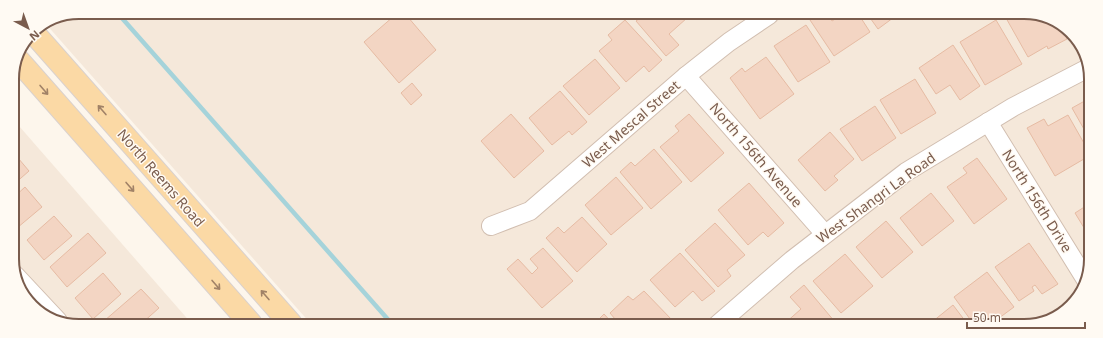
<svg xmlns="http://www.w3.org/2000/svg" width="1103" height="338" font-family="'Noto Sans',sans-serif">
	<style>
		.residential { fill: #f5e8da }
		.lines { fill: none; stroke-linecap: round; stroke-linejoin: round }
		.stream { stroke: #a5d3da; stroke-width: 4.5 }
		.building { fill: #f3d5c3; stroke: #e6bba3 }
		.minor-casing { stroke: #d1beb0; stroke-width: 20 }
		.major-casing { stroke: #dad1cd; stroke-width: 24 }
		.minor { stroke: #fff; stroke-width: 18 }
		.major { stroke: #fbd9a5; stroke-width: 22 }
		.oneway { stroke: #a18267 }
		.labels { text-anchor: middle; stroke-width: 3; stroke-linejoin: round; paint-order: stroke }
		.street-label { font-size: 14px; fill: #7a5c4d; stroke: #fffaf3 }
		.rim { fill: none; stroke: #7a5c4d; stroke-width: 2 }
	</style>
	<rect width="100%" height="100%" fill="#fdf6ec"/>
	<g class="residential">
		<polygon points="1041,14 1074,35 1090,66 1089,276 1068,310 1028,326 311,324 45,23 54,17"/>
		<polygon points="12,118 192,324 62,324 31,306 13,272"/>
	</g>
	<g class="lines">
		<polyline class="stream" points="121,17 392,324"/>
	</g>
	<g class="building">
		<polygon points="1013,14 1041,14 1060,26 1067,39 1048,49 1047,46 1028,57 1006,18"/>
		<polygon points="644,15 685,15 687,18 669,34 679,45 666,56 636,21"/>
		<polygon points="817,15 828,15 832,21 842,15 859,15 870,32 834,56 810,20"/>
		<polygon points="868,15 897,15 878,29"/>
		<polygon points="394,16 407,16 436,50 399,83 364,42"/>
		<polygon points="625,20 662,60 649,72 644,66 626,82 599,51 612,40 608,35"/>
		<polygon points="996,20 1022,64 985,85 960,42"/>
		<polygon points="806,25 830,62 798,82 774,46"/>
		<polygon points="953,45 980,86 960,100 950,85 936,94 919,68"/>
		<polygon points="766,57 794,94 760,119 730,78 742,68 745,72"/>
		<polygon points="595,59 620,88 589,115 563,86"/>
		<polygon points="915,79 936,113 901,134 880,100"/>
		<polygon points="412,83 422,95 411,105 401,93"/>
		<polygon points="560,91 587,122 572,135 569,131 552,145 529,118"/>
		<polygon points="1090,98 1089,138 1072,108"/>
		<polygon points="875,106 896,138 862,161 840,129"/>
		<polygon points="511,114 544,151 514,178 481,141"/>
		<polygon points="689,114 724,153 691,182 660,147 679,131 675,126"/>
		<polygon points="1068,115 1089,152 1089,156 1055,176 1027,128 1044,119 1048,126"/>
		<polygon points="830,132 854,159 834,176 838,180 825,191 798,160"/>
		<polygon points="654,149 682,182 651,209 620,172 631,162 635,166"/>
		<polygon points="13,152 29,171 13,185"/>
		<polygon points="977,158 1007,199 974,224 947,187 967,173 963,168"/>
		<polygon points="616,177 643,208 611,235 585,205"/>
		<polygon points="749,183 784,223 768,237 763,232 748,245 718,210"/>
		<polygon points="25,187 42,207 17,228 13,223 13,198"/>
		<polygon points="931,193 954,221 922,246 900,218"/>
		<polygon points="1089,204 1089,236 1075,213"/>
		<polygon points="54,216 72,236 44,260 27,240"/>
		<polygon points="582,217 607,244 577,272 546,238 558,227 564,233"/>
		<polygon points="886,221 913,252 882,278 856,247"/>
		<polygon points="715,223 745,255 727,270 731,276 718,287 685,250"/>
		<polygon points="88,233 106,253 67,287 50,267"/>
		<polygon points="1029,243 1058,284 1042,294 1035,285 1032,287 1034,291 1019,301 995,267"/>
		<polygon points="543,248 573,281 542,308 507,269 518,259 532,274 538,268 530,259"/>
		<polygon points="680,253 715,291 702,301 693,291 675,307 650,280"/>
		<polygon points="845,254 873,286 841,313 813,281"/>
		<polygon points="987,272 1014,307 995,321 998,324 996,326 975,326 954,297"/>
		<polygon points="103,273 121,294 93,319 75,298"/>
		<polygon points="804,285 835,322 831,325 785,325 784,324 801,309 790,297"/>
		<polygon points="141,289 159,308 141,324 107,324 104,321"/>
		<polygon points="644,291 672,320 665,325 620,325 610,313 628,296 633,300"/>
		<polygon points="953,305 969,326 927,326"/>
		<polygon points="604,314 614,325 593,325"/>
	</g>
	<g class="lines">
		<defs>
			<g id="minor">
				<polyline points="686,76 825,234"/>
				<polyline points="988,122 1086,280"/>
				<polyline points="491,226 530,211 686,76 729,42 769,15"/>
				<polyline points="15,275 58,321"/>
				<polyline points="717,325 792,260 906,172 1013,107 1090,67"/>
			</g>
			<g id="major">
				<polyline points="32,31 291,324"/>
				<polyline points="19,61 251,324"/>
			</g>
		</defs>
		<use href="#minor" class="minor-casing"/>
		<use href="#major" class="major-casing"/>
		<use href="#minor" class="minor"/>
		<use href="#major" class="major"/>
	</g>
	<defs><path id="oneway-shaft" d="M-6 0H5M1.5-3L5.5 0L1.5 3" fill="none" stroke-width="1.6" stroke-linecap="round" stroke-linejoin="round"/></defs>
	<g class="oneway">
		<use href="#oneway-shaft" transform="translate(44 90) rotate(49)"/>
		<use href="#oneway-shaft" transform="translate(102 110) rotate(-131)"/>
		<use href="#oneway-shaft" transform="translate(130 187) rotate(49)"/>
		<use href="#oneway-shaft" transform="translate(216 285) rotate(49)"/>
		<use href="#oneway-shaft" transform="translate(265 295) rotate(-131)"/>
	</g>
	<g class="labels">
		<g class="street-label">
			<text transform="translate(631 124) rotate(-41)" y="5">West Mescal Street</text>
			<text transform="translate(756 155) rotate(49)" y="5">North 156th Avenue</text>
			<text transform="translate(161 178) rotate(49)" y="5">North Reems Road</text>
			<text transform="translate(876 198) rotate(-36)" y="5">West Shangri La Road</text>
			<text transform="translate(1037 201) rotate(58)" y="5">North 156th Drive</text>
		</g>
	</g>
	<path d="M0 0H1103V338H0ZM79 19H1024A60 60 0 0 1 1084 79V259A60 60 0 0 1 1024 319H79A60 60 0 0 1 19 259V79A60 60 0 0 1 79 19Z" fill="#fffaf3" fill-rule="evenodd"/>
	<path class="rim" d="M79 19H1024A60 60 0 0 1 1084 79V259A60 60 0 0 1 1024 319H79A60 60 0 0 1 19 259V79A60 60 0 0 1 79 19Z"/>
	<g transform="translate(28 28) rotate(139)" stroke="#fffaf3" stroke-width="3" paint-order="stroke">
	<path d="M0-3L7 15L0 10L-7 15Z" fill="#7a5c4d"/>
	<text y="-6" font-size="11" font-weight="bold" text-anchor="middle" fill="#7a5c4d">N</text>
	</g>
	<path d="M967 322v6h118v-6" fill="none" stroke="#7a5c4d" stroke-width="2"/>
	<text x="973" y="322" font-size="12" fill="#7a5c4d" stroke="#fffaf3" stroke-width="3" paint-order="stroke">50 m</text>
</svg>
